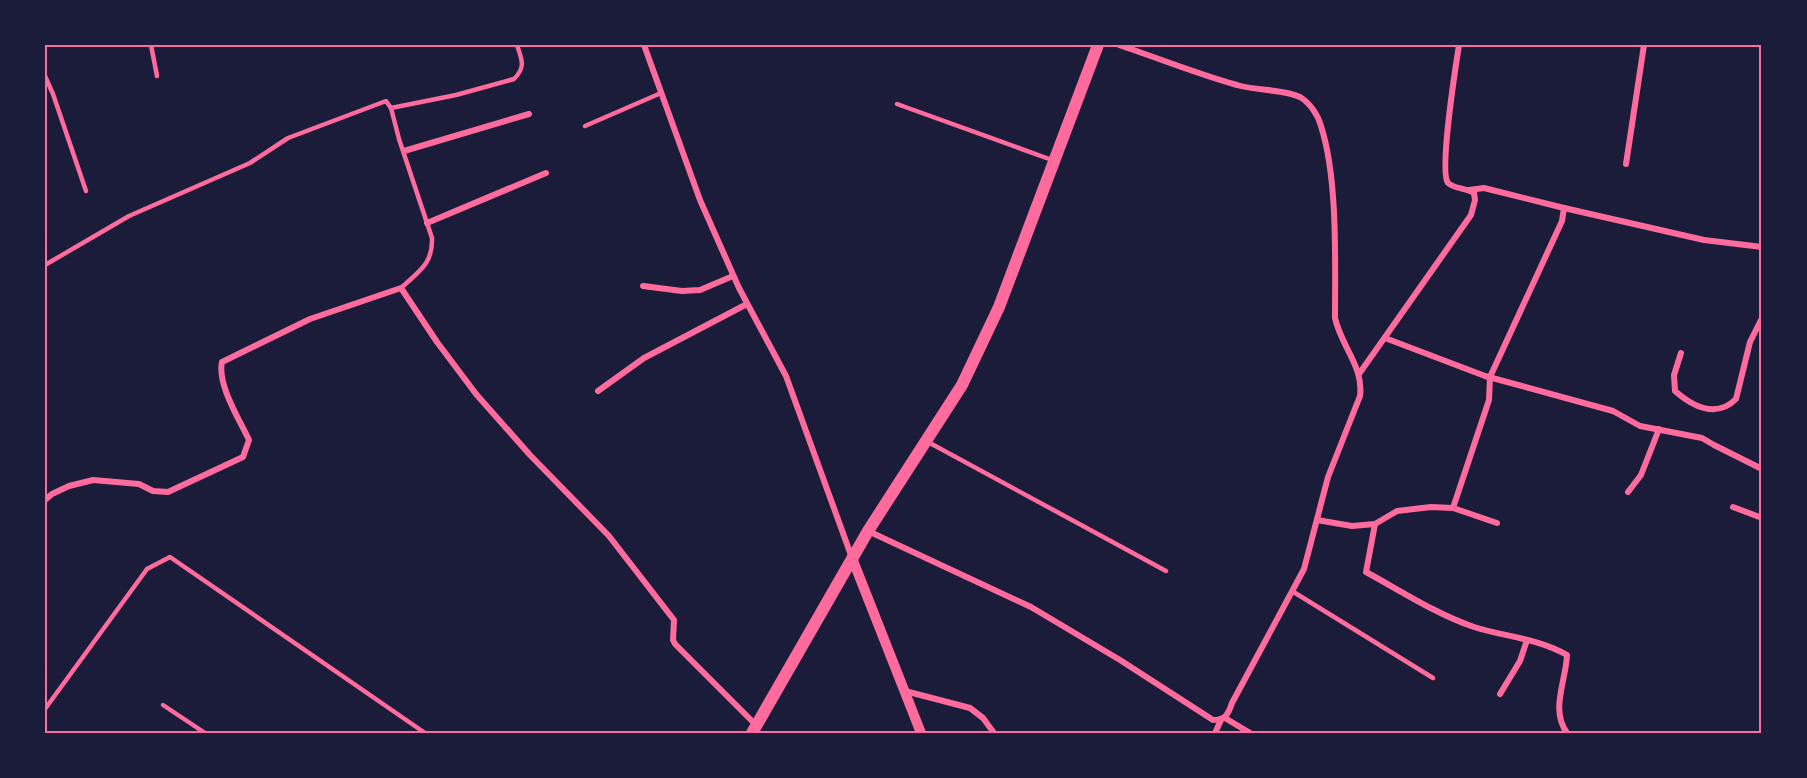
<svg xmlns="http://www.w3.org/2000/svg" width="1807" height="778" font-family="'Space Grotesk',sans-serif">
	<style>
		.lines { fill: none; stroke-linecap: round; stroke-linejoin: round }
		.service { stroke: #ff6b9d; stroke-width: 4.5 }
		.minor { stroke: #ff6b9d; stroke-width: 6 }
		.tertiary { stroke: #ff6b9d; stroke-width: 10 }
		.secondary { stroke: #ff6b9d; stroke-width: 12 }
		.neatline { fill: none; stroke: #ff6b9d; stroke-width: 2 }
	</style>
	<rect width="100%" height="100%" fill="#1b1b3a"/>
	<g class="lines">
		<g class="service">
			<polyline points="151,45 157,76"/>
			<polyline points="45,76 53,94 86,191"/>
			<polyline points="897,104 1052,160"/>
			<path d="M391,108l65,-13 58,-16c12,-12 8,-19 3,-34"/>
			<polyline points="585,126 661,93"/>
			<path d="M45,265l84,-49 121,-53 38,-25 98,-37 5,7 8,31 33,99c1,26 -13,33 -31,50"/>
			<polyline points="928,442 1166,571"/>
			<polyline points="1292,591 1433,678"/>
			<polyline points="163,705 205,733"/>
			<polyline points="45,709 147,569 170,557 425,733"/>
		</g>
		<g class="minor">
			<polyline points="644,45 700,200 739,288 786,376 852,558"/>
			<polyline points="404,151 529,114"/>
			<polyline points="1626,164 1644,45"/>
			<polyline points="1564,208 1704,240 1762,247"/>
			<polyline points="427,223 546,173"/>
			<polyline points="643,286 682,291 700,290 733,276"/>
			<polyline points="1385,338 1485,376 1613,411 1640,426 1702,438 1714,445 1762,469"/>
			<path d="M1681,353l-7,22 1,16c17,15 41,28 61,8l14,-57 12,-24"/>
			<path d="M1359,374l112,-159 4,-15 -1,-7c-7,-5 -20,-4 -26,-10 -9,-11 8,-119 11,-138"/>
			<polyline points="598,391 644,358 747,304"/>
			<polyline points="1628,492 1641,475 1659,429"/>
			<path d="M45,500l7,-6 17,-8 24,-6 46,4 14,7 15,1 75,-35 6,-17c-10,-21 -32,-56 -27,-78l88,-43 91,-31 36,54 39,52 54,61 79,81 65,84 -1,20 2,4 81,81"/>
			<polyline points="1733,507 1762,518"/>
			<polyline points="1453,508 1489,400 1490,377 1562,221 1564,208 1484,188 1469,190"/>
			<polyline points="1317,520 1352,526 1375,524 1397,511 1431,507 1453,508 1497,523"/>
			<path d="M1375,524l-9,48c35,19 70,42 108,55 31,10 64,11 93,28 -1,26 -17,55 0,78"/>
			<path d="M868,531l163,76 89,53 93,60c12,0 15,-5 19,-17l72,-134 24,-92 32,-81c4,-29 -19,-50 -25,-78 0,-57 3,-139 -14,-192 -3,-11 -11,-23 -21,-29 -17,-8 -44,-6 -63,-12 -40,-11 -79,-27 -118,-40"/>
			<polyline points="905,691 970,708 983,718 994,733"/>
			<polyline points="1500,694 1520,661 1527,640"/>
			<polyline points="1225,718 1250,733"/>
			<polyline points="1215,733 1221,720"/>
		</g>
		<polyline class="tertiary" points="852,558 921,733"/>
		<polyline class="secondary" points="752,733 868,531 962,385 999,307 1098,45"/>
	</g>
	<rect width="1807" height="778" fill="none" stroke="#1b1b3a" stroke-width="93"/>
	<rect x="46" y="46" width="1714" height="686" class="neatline"/>
</svg>
